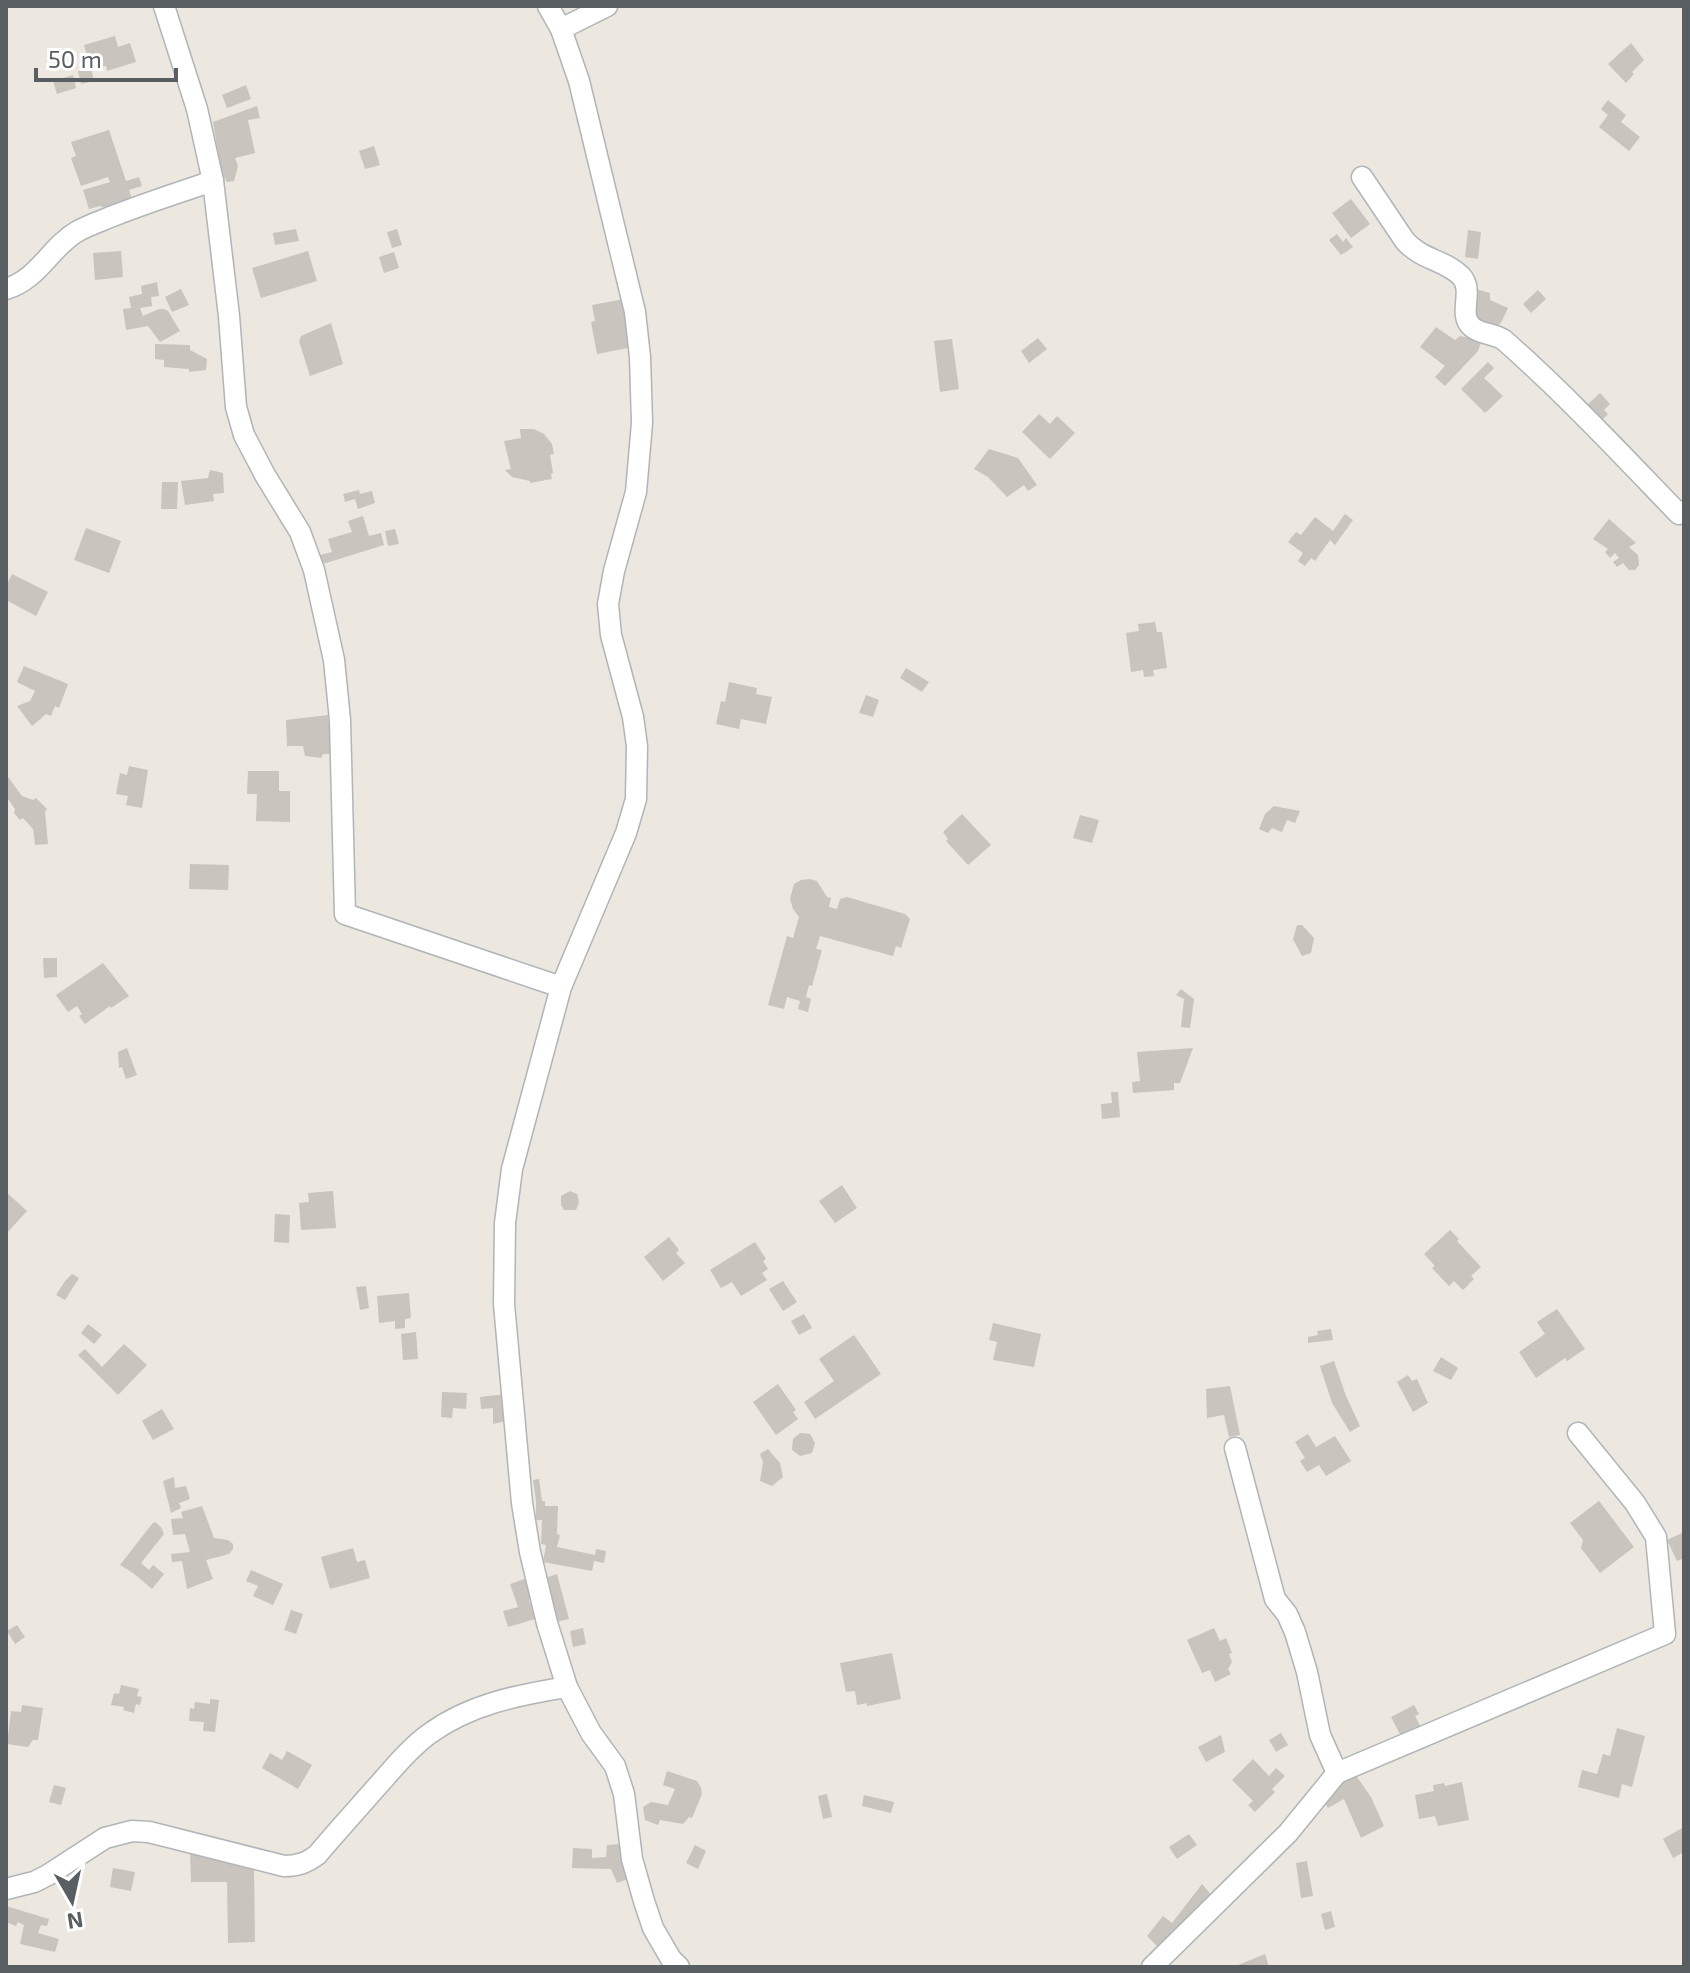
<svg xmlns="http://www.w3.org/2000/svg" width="1690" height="1973" font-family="'Exo 2',sans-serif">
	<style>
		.building { fill: #c9c4be }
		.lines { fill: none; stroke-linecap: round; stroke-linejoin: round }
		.street-casing { stroke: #b0b5b8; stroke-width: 23 }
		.street { stroke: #fff; stroke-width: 20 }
	</style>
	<rect width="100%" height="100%" fill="#ece7df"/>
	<g class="building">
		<polygon points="115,36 118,47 130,43 136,62 107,71 106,66 97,68 94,58 88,59 84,45"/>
		<polygon points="1631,43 1644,60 1632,72 1634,74 1626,83 1608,64"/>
		<polygon points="91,68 94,81 81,84 78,71"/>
		<polygon points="73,75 76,88 57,94 53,81"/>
		<polygon points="246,85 251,99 227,108 222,95"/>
		<polygon points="1608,100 1626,115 1621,122 1640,137 1629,151 1599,127 1608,115 1601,109"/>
		<polygon points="257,106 260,118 248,120 255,153 235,158 238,166 234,181 227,182 221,172 213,122"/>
		<polygon points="109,130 126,181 139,177 142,186 129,190 133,202 109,210 100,206 89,209 83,190 110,182 108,177 81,186 71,158 76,156 71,142"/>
		<polygon points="374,146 380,165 365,169 359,151"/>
		<polygon points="1351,199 1370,224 1351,238 1332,213"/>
		<polygon points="296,229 299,241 275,245 273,233"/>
		<polygon points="397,229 402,245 392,248 387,232"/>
		<polygon points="1468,230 1481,232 1478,259 1465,257"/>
		<polygon points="1337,234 1343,242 1346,238 1353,247 1341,255 1329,240"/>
		<polygon points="121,251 123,277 95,280 93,253"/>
		<polygon points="308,251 317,281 261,298 252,268"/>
		<polygon points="394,252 399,268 384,273 379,257"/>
		<polygon points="157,282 159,296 151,297 152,306 140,308 143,316 159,309 164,309 168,311 180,331 160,342 148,326 126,330 123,309 131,308 129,297 142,294 141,286"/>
		<polygon points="181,289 189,305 172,312 165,297"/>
		<polygon points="1479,290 1490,293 1490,300 1508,308 1501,323 1494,328 1475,322 1476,293"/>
		<polygon points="1538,290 1546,299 1531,313 1523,304"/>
		<polygon points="624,299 633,347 597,354 591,322 595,321 592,305"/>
		<polygon points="331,323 343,364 310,376 299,341 301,336"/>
		<polygon points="1436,327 1455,340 1460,336 1475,339 1481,343 1478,351 1445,386 1435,377 1445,366 1420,347"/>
		<polygon points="1038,338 1047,349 1029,363 1021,351"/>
		<polygon points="952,339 959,389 940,392 934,341"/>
		<polygon points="155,344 190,345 190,350 207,359 206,370 189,372 189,369 164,367 164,360 155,359"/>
		<polygon points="1488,362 1494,368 1484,378 1503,396 1485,413 1461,389"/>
		<polygon points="1600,393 1610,404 1604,410 1608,414 1601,421 1586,406"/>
		<polygon points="1039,414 1050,424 1057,416 1075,433 1050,459 1022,432"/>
		<polygon points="520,429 534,429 544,434 552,444 554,454 550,455 553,473 551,474 552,479 530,483 530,481 512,477 505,470 511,469 504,441 521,438"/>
		<polygon points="989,449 1018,458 1037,485 1028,491 1024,485 1007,497 988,477 974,469"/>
		<polygon points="210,470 223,473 224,493 213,494 214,501 185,505 181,481 208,478"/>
		<polygon points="162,482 178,482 177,509 161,509"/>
		<polygon points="359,490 360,494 372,491 375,503 358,509 355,499 345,502 343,494"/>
		<polygon points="1345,514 1353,520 1335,545 1330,540 1315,561 1311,558 1305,566 1298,561 1303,553 1288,542 1296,532 1301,535 1315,517 1333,531"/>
		<polygon points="363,516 369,536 381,533 384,545 323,564 320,555 332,552 328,539 352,532 348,521"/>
		<polygon points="1609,519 1636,543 1629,547 1638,555 1639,565 1635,570 1629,570 1623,563 1617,567 1613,562 1619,558 1615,553 1610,558 1605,552 1608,549 1593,539"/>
		<polygon points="86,528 121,541 109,573 74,560"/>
		<polygon points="395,529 399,544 388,546 385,531"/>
		<polygon points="12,574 48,592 36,616 6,600 6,586"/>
		<polygon points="1155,622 1157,632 1162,632 1167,668 1153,670 1154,676 1144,677 1143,670 1131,672 1126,633 1139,631 1138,624"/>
		<polygon points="24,666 68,684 59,708 55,706 51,716 46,714 32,726 17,706 30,701 35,691 17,682"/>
		<polygon points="906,668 929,682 922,692 900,678"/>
		<polygon points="729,682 757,688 756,694 772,697 766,724 741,719 739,729 716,724 721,701 725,702"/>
		<polygon points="866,695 879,700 873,717 859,713"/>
		<polygon points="328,715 332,754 323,754 321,758 305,756 303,746 287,746 286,720"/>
		<polygon points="129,766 148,770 142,808 126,805 128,796 116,794 120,773 127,775"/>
		<polygon points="248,771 279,771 279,791 290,791 290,822 256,821 257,794 247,794"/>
		<polygon points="6,774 22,796 33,800 36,798 47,809 45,812 48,844 35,845 33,829 23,818 20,820 14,813 15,809 6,796"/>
		<polygon points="1274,806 1300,811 1295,823 1287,820 1282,832 1272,828 1268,833 1259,829 1265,814"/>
		<polygon points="962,814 991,845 968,865 946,841 948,839 943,832"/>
		<polygon points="1080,815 1099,820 1092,843 1073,838"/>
		<polygon points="190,864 229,865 228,890 189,889"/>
		<polygon points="810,879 817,881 827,897 831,898 829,907 837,909 840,899 847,897 905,914 910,919 901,948 896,946 893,956 820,936 816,949 822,950 812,986 809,985 806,997 811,999 808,1012 798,1009 800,1001 787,997 784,1009 768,1005 787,936 793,938 799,917 793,909 790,899 794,884 801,880"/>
		<polygon points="1297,925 1302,925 1314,938 1311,953 1302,956 1293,939"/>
		<polygon points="43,958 57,958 57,977 44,978"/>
		<polygon points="103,963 129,996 111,1008 110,1006 85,1024 79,1016 82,1014 77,1006 68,1012 56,995"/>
		<polygon points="1181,989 1194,999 1190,1028 1181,1027 1184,999 1176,995"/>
		<polygon points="127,1048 137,1075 126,1079 122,1067 119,1068 118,1052"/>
		<polygon points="1193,1048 1180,1083 1174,1083 1174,1090 1133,1093 1132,1082 1140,1081 1137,1052"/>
		<polygon points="1111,1092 1118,1092 1120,1117 1102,1119 1101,1104 1112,1103"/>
		<polygon points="842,1185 857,1208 835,1223 819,1201"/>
		<polygon points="333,1191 336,1228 301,1230 299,1203 309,1202 308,1193"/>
		<polygon points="570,1191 577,1194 579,1202 576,1210 564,1210 561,1205 561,1196"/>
		<polygon points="6,1192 27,1211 6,1234"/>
		<polygon points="275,1214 290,1215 289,1243 274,1242"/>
		<polygon points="1450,1230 1459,1239 1457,1241 1481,1267 1471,1276 1474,1279 1463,1290 1454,1281 1449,1286 1432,1268 1435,1266 1424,1254"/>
		<polygon points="669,1237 679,1250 676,1253 685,1263 663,1281 644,1257"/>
		<polygon points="755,1242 766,1259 763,1261 768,1269 762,1273 767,1280 741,1296 732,1282 721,1288 710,1270"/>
		<polygon points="72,1274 79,1278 65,1300 56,1295 65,1281"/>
		<polygon points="783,1281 797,1302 783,1311 769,1289"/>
		<polygon points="366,1286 369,1308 360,1310 356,1287"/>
		<polygon points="409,1293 411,1318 405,1319 405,1328 395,1329 395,1321 379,1323 377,1296"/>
		<polygon points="1557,1309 1585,1349 1567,1361 1565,1358 1536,1378 1519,1352 1545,1334 1537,1322"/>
		<polygon points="804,1314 812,1328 799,1335 791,1321"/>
		<polygon points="993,1323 1041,1334 1034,1367 993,1360 997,1342 989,1340"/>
		<polygon points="88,1324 102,1335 94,1344 81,1333"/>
		<polygon points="1331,1329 1333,1340 1308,1343 1308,1337 1318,1335 1317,1331"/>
		<polygon points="416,1332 418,1359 403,1360 401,1334"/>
		<polygon points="854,1335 881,1374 815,1419 804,1402 834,1381 819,1359"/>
		<polygon points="124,1344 147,1365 118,1395 78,1355 85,1349 102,1367"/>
		<polygon points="1441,1357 1458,1368 1451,1380 1433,1371"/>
		<polygon points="1334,1361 1346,1396 1360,1426 1350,1432 1332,1403 1320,1366"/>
		<polygon points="1408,1375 1412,1381 1417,1379 1428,1403 1413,1412 1397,1382"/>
		<polygon points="778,1384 796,1410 793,1412 798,1419 776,1435 753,1402"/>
		<polygon points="1230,1386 1240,1435 1229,1437 1224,1415 1207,1418 1206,1389"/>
		<polygon points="442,1392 467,1393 466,1409 453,1408 452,1418 441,1417"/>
		<polygon points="506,1394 507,1421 493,1424 493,1408 481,1409 480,1397"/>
		<polygon points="162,1409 174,1429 153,1440 142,1421"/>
		<polygon points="800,1433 810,1434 815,1443 812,1453 800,1456 792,1450 793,1439"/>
		<polygon points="1308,1434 1316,1447 1335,1436 1351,1461 1326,1476 1319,1465 1307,1472 1300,1461 1305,1458 1295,1442"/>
		<polygon points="768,1449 780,1463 783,1477 772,1486 760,1481 763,1462 760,1454"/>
		<polygon points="174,1477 175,1488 186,1486 190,1499 179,1503 181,1508 171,1513 163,1481"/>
		<polygon points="539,1479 542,1501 545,1501 545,1506 558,1506 557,1534 560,1535 557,1547 595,1555 596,1549 606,1551 604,1563 594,1561 592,1571 543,1562 546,1545 541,1544 542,1520 536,1520 536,1501 533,1480"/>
		<polygon points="1599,1501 1634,1547 1600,1573 1581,1548 1583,1540 1570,1523"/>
		<polygon points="202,1506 214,1538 228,1540 233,1544 233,1549 229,1554 206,1560 213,1579 187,1589 182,1561 172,1562 171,1554 190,1552 185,1534 173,1535 171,1519 183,1518 181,1512"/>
		<polygon points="155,1522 161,1527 164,1534 141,1563 149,1570 153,1565 164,1574 152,1589 133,1573 120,1565 152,1524"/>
		<polygon points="1684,1532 1684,1558 1677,1561 1667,1540"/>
		<polygon points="353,1548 357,1562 365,1560 370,1578 330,1589 321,1557"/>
		<polygon points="251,1570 283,1584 273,1605 253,1596 258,1586 246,1581"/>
		<polygon points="557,1574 569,1619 556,1622 545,1578"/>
		<polygon points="530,1577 537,1598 529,1600 535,1619 508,1627 503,1611 518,1607 510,1584"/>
		<polygon points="291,1610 303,1614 296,1634 284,1630"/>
		<polygon points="17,1625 25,1637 15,1644 7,1631"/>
		<polygon points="583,1628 586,1644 573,1647 570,1631"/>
		<polygon points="1214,1628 1220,1641 1226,1638 1232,1653 1229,1654 1232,1662 1228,1669 1231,1674 1215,1682 1210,1670 1202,1673 1187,1640"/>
		<polygon points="892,1653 901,1699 867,1706 867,1703 857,1705 855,1691 846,1692 840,1663"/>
		<polygon points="121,1685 139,1689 137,1696 142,1697 140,1705 136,1704 134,1713 123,1710 124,1707 111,1705 114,1693 119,1694"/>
		<polygon points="210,1699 219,1700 215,1732 203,1731 204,1722 189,1721 190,1708 194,1709 195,1702 210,1704"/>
		<polygon points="22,1705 43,1708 38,1740 33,1740 28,1747 7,1744 11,1711 21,1712"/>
		<polygon points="1414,1705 1419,1714 1415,1716 1422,1729 1402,1738 1391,1717"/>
		<polygon points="1617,1728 1645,1736 1632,1787 1622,1784 1619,1798 1578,1787 1582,1770 1597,1774 1603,1754 1610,1756"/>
		<polygon points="1281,1733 1288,1745 1276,1752 1269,1740"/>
		<polygon points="1221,1735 1225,1752 1206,1762 1198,1747"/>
		<polygon points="287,1751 312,1765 298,1789 262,1768 270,1753 282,1760"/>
		<polygon points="1253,1759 1269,1776 1276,1768 1285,1776 1272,1789 1275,1792 1255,1812 1248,1805 1253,1801 1232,1780"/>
		<polygon points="1352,1770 1371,1797 1384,1826 1361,1838 1344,1799 1328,1808 1321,1797"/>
		<polygon points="667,1771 697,1781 701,1788 702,1794 692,1818 689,1817 683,1824 660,1820 658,1825 645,1820 643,1807 651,1802 668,1805 675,1789 663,1785"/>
		<polygon points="1462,1782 1469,1820 1438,1826 1435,1816 1419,1819 1415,1795 1434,1791 1433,1785 1444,1783 1445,1786"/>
		<polygon points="54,1785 66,1788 61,1805 49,1802"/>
		<polygon points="827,1794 832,1817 823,1819 818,1796"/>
		<polygon points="864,1795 894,1802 891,1813 862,1806"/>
		<polygon points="1684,1827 1684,1852 1673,1858 1663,1839"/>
		<polygon points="1189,1834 1197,1845 1177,1859 1169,1847"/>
		<polygon points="621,1844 628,1879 617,1883 611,1869 572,1868 573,1848 592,1849 592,1858 606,1857 607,1845"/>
		<polygon points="695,1845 706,1851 698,1869 686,1863"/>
		<polygon points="190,1850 254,1868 255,1942 228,1943 227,1882 191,1882"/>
		<polygon points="1307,1861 1313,1896 1301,1898 1296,1863"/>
		<polygon points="113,1868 135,1872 131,1891 110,1887"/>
		<polygon points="1202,1884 1213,1897 1167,1950 1158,1947 1147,1936 1163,1916 1172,1923"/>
		<polygon points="6,1906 49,1919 47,1926 41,1925 38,1933 59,1939 55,1952 20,1944 24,1925 18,1922 16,1926 6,1922"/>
		<polygon points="1331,1911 1335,1927 1325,1930 1321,1914"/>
		<polygon points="1265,1954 1269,1967 1239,1967 1238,1965"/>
	</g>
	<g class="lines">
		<defs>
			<g id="street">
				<polyline points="164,6 197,109 213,181 229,316 236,407 244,435 265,475 300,532 314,570 334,660 340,720 345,914 561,987"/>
				<polyline points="548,6 561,29 579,81 635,312 640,357 642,423 636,492 614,571 608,604 611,635 633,717 637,746 636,799 626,833 561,987 512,1169 505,1223 504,1304 522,1503 530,1552 547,1623 567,1687 591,1733 615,1766 624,1794 632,1859 644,1901 653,1928 671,1959 679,1967"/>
				<polyline points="561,29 607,6"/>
				<path d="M1362,177l43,64c17,19 40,19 56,35 14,15 -4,38 11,51 9,8 24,6 33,14 61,54 117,114 174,173l5,-3"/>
				<path d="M6,289c33,-10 44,-42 72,-58 11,-6 23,-10 35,-15 33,-13 67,-24 100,-35"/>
				<polyline points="1235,1448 1275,1599 1287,1614 1295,1632 1307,1672 1320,1735 1337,1773"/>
				<path d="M6,1889l28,-7 14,-7 57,-37 27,-7 17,1 135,34c14,0 22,-3 33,-11 21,-25 43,-49 65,-74 14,-16 29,-34 47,-47 41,-30 89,-39 138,-47"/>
				<polyline points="1152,1967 1288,1833 1337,1773 1665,1634 1656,1537 1635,1503 1578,1433"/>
			</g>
		</defs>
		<use href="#street" class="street-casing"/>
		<use href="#street" class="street"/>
	</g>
	<rect width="1690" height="1973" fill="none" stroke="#585e61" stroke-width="16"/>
	<g transform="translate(72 1901) rotate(171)" stroke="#ffffff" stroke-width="6" paint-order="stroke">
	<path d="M0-6L14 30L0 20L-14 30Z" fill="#585e61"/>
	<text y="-12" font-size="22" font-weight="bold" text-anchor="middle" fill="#585e61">N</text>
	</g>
	<path d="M36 68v12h140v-12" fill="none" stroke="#585e61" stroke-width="4"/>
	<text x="48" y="68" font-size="24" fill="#585e61" stroke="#ffffff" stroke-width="6" paint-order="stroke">50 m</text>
</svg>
